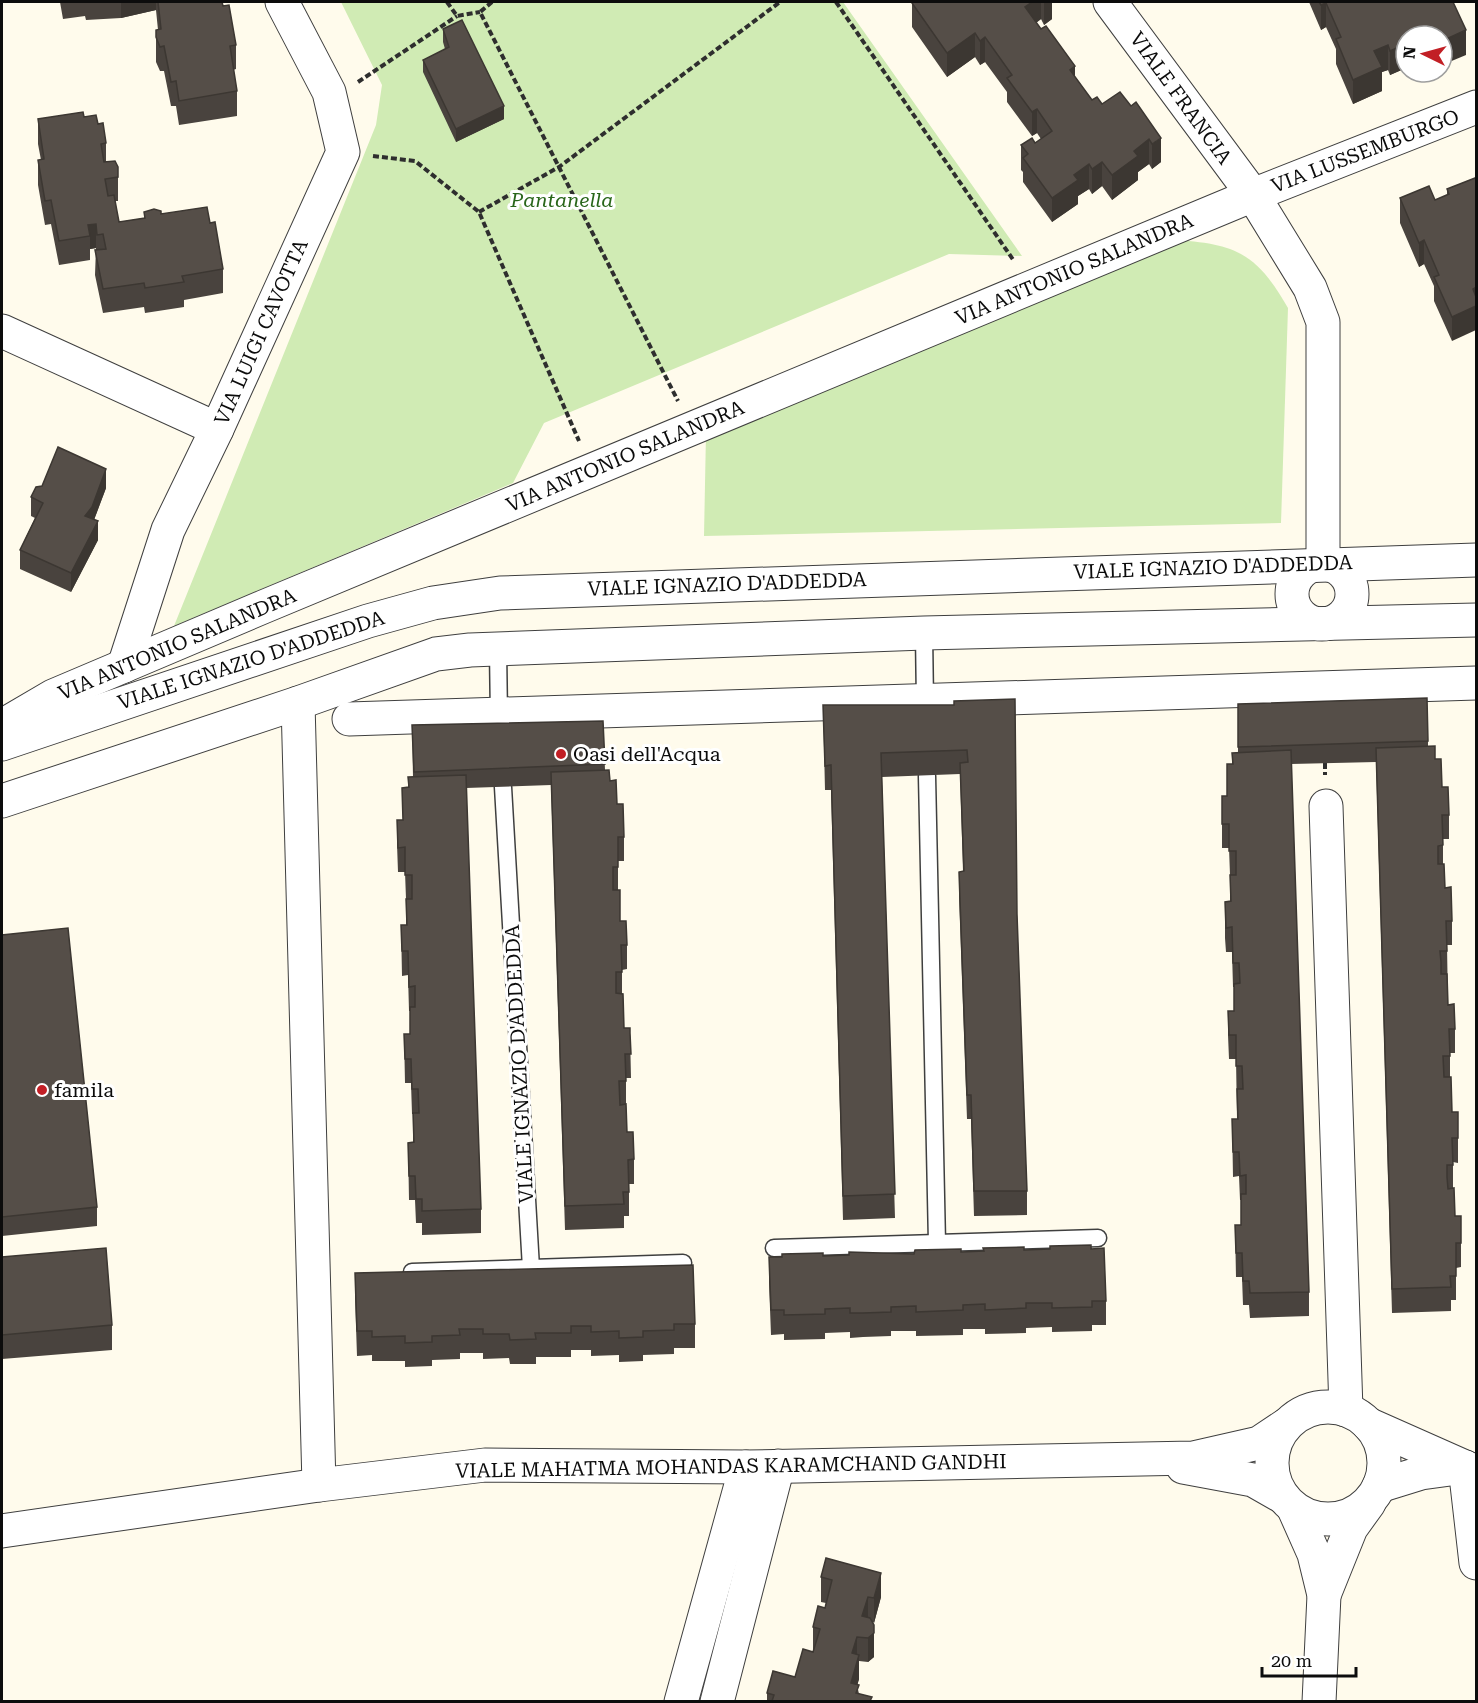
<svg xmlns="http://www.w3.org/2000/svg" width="1478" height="1703" font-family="'Roboto Serif',serif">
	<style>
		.green { fill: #d0ebb4 }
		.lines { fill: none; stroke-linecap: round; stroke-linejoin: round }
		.service-casing { stroke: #3f3f3f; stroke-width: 19 }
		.minor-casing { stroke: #3f3f3f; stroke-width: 35 }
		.path { stroke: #2e2e2e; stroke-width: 4; stroke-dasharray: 6 3; stroke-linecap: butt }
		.service { stroke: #fff; stroke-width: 16 }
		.minor { stroke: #fff; stroke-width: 33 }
		.wall { fill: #49433e }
		.shaded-wall { fill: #3c3732 }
		.building { fill: #554e48; stroke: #3c3732; stroke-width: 1.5 }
		.poi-dot { fill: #c21f25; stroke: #fff; stroke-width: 2 }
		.labels { text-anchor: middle; stroke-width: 6; stroke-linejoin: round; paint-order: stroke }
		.street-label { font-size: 20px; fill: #0c0c0c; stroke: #fff }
		.park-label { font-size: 20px; font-style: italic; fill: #29661a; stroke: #fff }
		.poi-label { font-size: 20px; fill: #0c0c0c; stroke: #fff; text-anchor: start }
	</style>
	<rect width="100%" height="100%" fill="#fffbec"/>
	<g class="green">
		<polygon points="341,2 843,2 1022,256 949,254 544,423 513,483 174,626 376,125 382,85"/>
		<path d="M1171,240c63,3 85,12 117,68l-7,215 -577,13 2,-103z"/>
	</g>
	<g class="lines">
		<defs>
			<g id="service">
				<polyline points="924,633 925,704"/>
				<polyline points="498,649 499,719"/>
				<polyline points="927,776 937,1243"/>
				<polyline points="503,787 531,1268"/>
				<polyline points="774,1248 1098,1238"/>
				<polyline points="412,1272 683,1263"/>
			</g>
			<g id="minor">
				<polyline points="1110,2 1253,195 1310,288 1323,322 1323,564"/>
				<polyline points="2,331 217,429"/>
				<circle cx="1322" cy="594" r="30"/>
				<polyline points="124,666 168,530 217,429 343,152 329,92 282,2"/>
				<polyline points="298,703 319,1485"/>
				<polyline points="349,719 1476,683"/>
				<polyline points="2,726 53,696 263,607 1253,195 1476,107"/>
				<polyline points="2,744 368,621 433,603 500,593 1476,560"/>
				<polyline points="2,801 298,703 436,654 470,650 924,633 1476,620"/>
				<polyline points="1326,806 1346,1410"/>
				<circle cx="1328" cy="1463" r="56"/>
				<polyline points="1368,1424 1465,1467"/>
				<polyline points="1183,1467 1253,1480 1283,1497"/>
				<polyline points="1465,1467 1476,1563"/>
				<polyline points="1379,1486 1421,1473 1465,1467"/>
				<polyline points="1294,1509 1314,1554 1324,1595 1319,1702"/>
				<polyline points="2,1531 319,1485 485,1465 746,1467 1193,1458 1259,1443 1286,1425"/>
				<polyline points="1324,1595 1351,1528 1369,1503"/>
				<polyline points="681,1702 746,1467"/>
				<polyline points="717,1702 778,1466"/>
			</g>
		</defs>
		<use href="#service" class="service-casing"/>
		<use href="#minor" class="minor-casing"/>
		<g class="path">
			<polyline points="447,2 457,16 480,12"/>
			<polyline points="492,2 480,12 678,401"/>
			<polyline points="836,2 1014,261"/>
			<polyline points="358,82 457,16"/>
			<polyline points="373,156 415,161 479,212 579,441"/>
			<polyline points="479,212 559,167 780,2"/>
			<polyline points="1325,763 1325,775"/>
		</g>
		<use href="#service" class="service"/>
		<use href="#minor" class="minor"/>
	</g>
	<g class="wall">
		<polygon points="60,2 222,2 236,45 236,69 233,70 237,91 237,116 179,125 176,106 171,106 164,71 160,71 156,62 156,30 158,30 156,10 121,18 86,20 85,16 63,19"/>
		<polygon points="914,2 1052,2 1052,19 1044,25 1041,19 1036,23 1092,100 1102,104 1131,106 1136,102 1161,162 1152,169 1149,164 1138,172 1138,180 1112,200 1102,186 1092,194 1089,189 1078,196 1078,204 1052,222 1023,182 1023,172 1021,170 1021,145 1035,143 1041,139 1037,133 1032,136 1007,102 1007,92 985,62 980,65 975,57 947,77 912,27 912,3"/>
		<polygon points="1309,2 1453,2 1466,55 1442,36 1406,36 1406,68 1390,75 1388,70 1382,72 1382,91 1353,104 1336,64 1336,49 1326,27 1321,30"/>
		<polygon points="443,29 504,119 456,142 423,72 423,60 445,49 443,42"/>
		<polygon points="84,117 98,124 106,143 106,162 118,167 118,201 115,201 119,222 144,218 144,212 210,223 223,269 223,293 184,300 184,307 145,313 144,307 103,313 95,275 96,248 90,249 90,260 59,265 51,224 45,225 38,185 38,160 41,160 38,144 38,119"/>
		<polygon points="1475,178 1452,341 1434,301 1434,286 1424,264 1419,267 1400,223 1400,198 1435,200 1447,195 1447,189"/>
		<polygon points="106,488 94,520 98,540 71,592 20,569 20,550 35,518 31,516 31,497"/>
		<polygon points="1238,704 1428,741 1428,747 1435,759 1449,815 1449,839 1443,839 1443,864 1445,888 1452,921 1452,945 1447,945 1448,1005 1455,1029 1455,1053 1450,1053 1450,1077 1452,1112 1458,1138 1458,1163 1453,1162 1453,1188 1455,1216 1461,1243 1461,1267 1456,1268 1456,1300 1451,1300 1451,1311 1392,1313 1376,762 1291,764 1309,1292 1309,1316 1250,1318 1249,1305 1243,1305 1242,1277 1236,1277 1235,1225 1241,1225 1241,1200 1240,1200 1239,1176 1233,1177 1232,1119 1237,1119 1236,1059 1229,1059 1228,1035 1228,1011 1234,1011 1234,987 1233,987 1232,952 1226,952 1225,938 1225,902 1230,901 1230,875 1229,848 1222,848 1222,796 1227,796 1227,764 1232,764 1232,753 1238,753"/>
		<polygon points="823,705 954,705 1017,914 1027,1191 1027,1215 974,1216 971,1119 967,1119 959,896 959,872 963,871 960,774 882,777 895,1218 843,1220 831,790 825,790"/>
		<polygon points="603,721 605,770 610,781 617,804 624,837 624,861 618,861 618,890 620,921 627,945 627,969 622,970 622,994 624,1028 630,1033 631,1078 626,1078 626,1105 627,1132 634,1159 634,1184 629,1184 629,1216 624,1216 624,1228 565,1230 551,785 466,788 481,1209 481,1233 422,1235 422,1223 416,1223 415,1200 409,1200 408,1143 413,1142 413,1114 412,1114 411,1083 405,1083 404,1034 410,1034 410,1011 409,1011 408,975 402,976 401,925 406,925 406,899 405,872 398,872 397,844 397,820 403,820 402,788 408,787 408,777 413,777 412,725"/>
		<polygon points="2,935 97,1207 97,1226 2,1236"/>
		<polygon points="1091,1249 1106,1301 1106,1325 1092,1325 1092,1331 1052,1332 1052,1327 1026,1328 1026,1333 985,1334 985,1329 963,1329 963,1335 916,1336 916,1331 891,1331 891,1336 863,1337 850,1338 850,1332 825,1333 825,1339 784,1340 784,1334 771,1335 769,1282 769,1257"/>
		<polygon points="2,1257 112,1325 112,1350 2,1359"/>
		<polygon points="355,1273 695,1324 695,1348 674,1348 674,1354 643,1355 643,1361 619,1362 619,1355 591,1356 591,1350 571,1350 571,1357 536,1357 536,1364 510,1364 509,1358 483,1359 483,1353 460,1353 460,1359 432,1360 432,1366 405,1367 405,1361 372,1361 372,1355 357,1356 355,1297"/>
		<polygon points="826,1558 881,1597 874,1623 873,1622 874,1649 874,1657 868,1662 859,1661 859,1679 857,1685 859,1694 872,1701 767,1701 767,1693 795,1677 813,1652 813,1627 825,1608 826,1603 821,1602 821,1577"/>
	</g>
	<g class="shaded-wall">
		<polygon points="121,2 156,2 156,10 121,18"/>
		<polygon points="1032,2 1041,2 1041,19 1025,31 1025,7"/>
		<polygon points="1044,2 1052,2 1052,19 1044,25"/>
		<polygon points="1326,3 1326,27 1321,30 1321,5"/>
		<polygon points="1428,28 1428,36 1416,36 1416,34"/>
		<polygon points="1466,30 1466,55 1442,65 1442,41"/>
		<polygon points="975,33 975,57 947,77 947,53"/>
		<polygon points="985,37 985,62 980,65 980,41"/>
		<polygon points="1406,44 1406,68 1390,75 1390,51"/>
		<polygon points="1388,45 1388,70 1382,72 1382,91 1353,104 1353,80 1374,51"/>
		<polygon points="1075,66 1075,90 1070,70"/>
		<polygon points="504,106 504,119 456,142 456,129"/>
		<polygon points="1037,109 1037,133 1032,136 1032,112"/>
		<polygon points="1161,138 1161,162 1152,169 1152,144"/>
		<polygon points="1149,139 1149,164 1138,172 1138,180 1112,200 1112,175 1134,151"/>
		<polygon points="1102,162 1102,186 1092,194 1092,169"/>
		<polygon points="1089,164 1089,189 1078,196 1078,204 1052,222 1052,198 1074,175"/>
		<polygon points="96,224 96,248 90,249 90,236 88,225"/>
		<polygon points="1424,240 1424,264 1419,267 1419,243"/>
		<polygon points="1476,287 1476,330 1452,341 1452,317 1473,289"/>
		<polygon points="106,469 106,488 92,525 85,516"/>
		<polygon points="98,521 98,540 71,592 71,573"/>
		<polygon points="881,1573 881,1597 874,1623 874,1598"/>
		<polygon points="868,1597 868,1621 862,1616"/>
		<polygon points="874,1625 874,1657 868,1662 868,1638"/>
		<polygon points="857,1637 857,1661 852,1653"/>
		<polygon points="859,1655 859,1679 853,1701 851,1683"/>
	</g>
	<g class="building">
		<polygon points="158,2 222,2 223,6 229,5 236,45 230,46 237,91 179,101 176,81 171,82 164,46 160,47 156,37 156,30 161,29"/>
		<polygon points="914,2 1032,2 1025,7 1041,29 1046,26 1075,66 1070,70 1092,100 1097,97 1102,104 1120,92 1131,106 1136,102 1161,138 1152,144 1149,139 1134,151 1138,156 1112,175 1102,162 1092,169 1089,164 1074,175 1078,180 1052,198 1023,158 1028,154 1021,145 1032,138 1035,143 1052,131 1037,109 1032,112 1007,78 1012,75 985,37 980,41 975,33 947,53 912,3"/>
		<polygon points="1319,2 1453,2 1466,30 1442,41 1442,36 1432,36 1428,28 1416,34 1417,36 1406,36 1406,44 1390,51 1388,45 1374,51 1382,67 1353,80 1336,39 1341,37 1326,3 1321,5"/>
		<polygon points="462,20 504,106 456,129 423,60 449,47 443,29"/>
		<polygon points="83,112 84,117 96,115 98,124 103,123 106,143 101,144 104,162 115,161 118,167 118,177 105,179 108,196 114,195 119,222 145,218 144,212 154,209 161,211 161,214 207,207 210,223 215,222 223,269 182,276 184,282 145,288 144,283 103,289 95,250 106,249 103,234 97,235 96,224 88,225 90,236 59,241 51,200 45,201 38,160 44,159 38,119"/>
		<polygon points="1475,178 1476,180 1476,287 1473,289 1476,297 1476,306 1452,317 1434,277 1439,275 1424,240 1419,243 1400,198 1429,186 1435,200 1449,194 1447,189"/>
		<polygon points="58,447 106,469 92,507 85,516 98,521 71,573 20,550 43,503 31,497 36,487 42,486"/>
		<polygon points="1427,698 1428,741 1238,747 1238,704"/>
		<polygon points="1015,699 1017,914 1027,1191 974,1191 971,1095 967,1095 959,872 964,871 960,763 968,762 967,750 881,753 895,1194 843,1196 831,765 825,766 823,705 954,705 954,701"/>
		<polygon points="603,721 605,764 414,772 412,725"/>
		<polygon points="1435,746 1435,759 1441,759 1442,787 1448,787 1449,815 1442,815 1443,845 1438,846 1438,864 1444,864 1445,888 1451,887 1452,921 1446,921 1447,951 1440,951 1441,962 1441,974 1447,974 1448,1005 1454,1004 1455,1029 1449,1029 1450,1056 1443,1056 1444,1077 1451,1077 1452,1112 1458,1112 1458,1138 1452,1138 1453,1165 1447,1165 1447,1177 1448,1189 1454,1188 1455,1216 1461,1216 1461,1243 1456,1243 1456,1276 1450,1276 1451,1287 1392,1289 1376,748"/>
		<polygon points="1291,750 1309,1292 1250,1293 1249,1281 1243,1281 1242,1253 1236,1253 1235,1225 1241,1225 1241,1194 1246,1194 1246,1175 1240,1176 1239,1152 1233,1152 1232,1119 1238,1119 1237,1089 1243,1089 1242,1066 1236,1066 1236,1035 1229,1035 1228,1011 1234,1011 1234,984 1240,983 1239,963 1233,963 1232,927 1226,928 1225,902 1231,901 1230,875 1236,875 1236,851 1229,851 1229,824 1222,824 1222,796 1227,796 1227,764 1233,764 1232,753"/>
		<polygon points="609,770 610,781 616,780 617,804 623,804 624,837 618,837 618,867 613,867 613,890 620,890 620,921 626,921 627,945 621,945 622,972 616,972 616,993 623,994 624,1028 630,1028 630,1033 631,1054 625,1054 626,1081 619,1081 620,1105 626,1104 627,1132 633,1132 634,1159 628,1160 629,1192 623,1192 624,1204 565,1206 551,772"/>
		<polygon points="466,775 481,1209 422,1211 422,1199 416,1199 415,1176 409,1176 408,1143 414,1142 413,1113 419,1113 418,1089 412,1089 411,1059 405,1059 404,1034 410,1034 410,1007 415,1007 415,986 409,987 408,951 402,951 401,925 407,925 406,899 412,899 412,875 405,875 405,847 398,848 397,820 403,820 402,788 409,787 408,777"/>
		<polygon points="68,928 97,1207 2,1217 2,935"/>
		<polygon points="1091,1245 1091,1249 1104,1248 1106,1301 1092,1301 1092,1307 1052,1308 1052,1303 1026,1303 1026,1308 985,1310 985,1304 963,1305 963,1310 916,1312 916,1306 891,1307 891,1312 863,1313 850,1313 850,1308 825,1309 825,1314 784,1315 784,1310 771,1310 769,1257 782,1257 782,1254 823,1253 823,1256 849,1255 849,1252 914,1254 915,1250 961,1249 961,1252 984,1251 983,1248 1024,1247 1024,1250 1050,1249 1050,1246"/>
		<polygon points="106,1248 112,1325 2,1335 2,1257"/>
		<polygon points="693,1265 695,1324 674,1324 674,1330 643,1331 643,1337 619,1338 619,1331 591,1332 591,1326 571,1326 571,1333 535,1333 536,1339 510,1340 509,1334 483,1334 483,1329 459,1329 460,1335 432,1336 432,1342 405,1343 405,1336 372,1337 372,1331 357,1331 355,1273"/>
		<polygon points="826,1558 881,1573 874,1598 868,1597 862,1616 870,1618 874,1625 874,1633 868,1638 857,1637 852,1653 859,1655 851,1683 859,1685 856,1693 872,1697 870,1701 772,1701 774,1695 767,1693 773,1671 795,1677 803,1649 813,1652 820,1629 813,1627 818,1606 825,1608 832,1580 821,1577"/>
	</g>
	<g class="poi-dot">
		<circle cx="561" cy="754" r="6"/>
		<circle cx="42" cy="1090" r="6"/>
	</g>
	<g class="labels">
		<g class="street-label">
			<text transform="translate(1181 98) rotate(54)" y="7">VIALE FRANCIA</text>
			<text transform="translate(1365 151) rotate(-21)" y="7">VIA LUSSEMBURGO</text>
			<text transform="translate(1074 269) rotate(-23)" y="7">VIA ANTONIO SALANDRA</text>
			<text transform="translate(261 332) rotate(-66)" y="7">VIA LUIGI CAVOTTA</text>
			<text transform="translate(625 456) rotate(-23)" y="7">VIA ANTONIO SALANDRA</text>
			<text transform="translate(1213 567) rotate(-2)" y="7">VIALE IGNAZIO D'ADDEDDA</text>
			<text transform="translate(727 584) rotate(-2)" y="7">VIALE IGNAZIO D'ADDEDDA</text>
			<text transform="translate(177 644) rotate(-23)" y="7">VIA ANTONIO SALANDRA</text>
			<text transform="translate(251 660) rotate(-18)" y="7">VIALE IGNAZIO D'ADDEDDA</text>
			<text transform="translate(519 1064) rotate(-93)" y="7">VIALE IGNAZIO D'ADDEDDA</text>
			<text transform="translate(731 1466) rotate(-1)" y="7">VIALE MAHATMA MOHANDAS KARAMCHAND GANDHI</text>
		</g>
		<g class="park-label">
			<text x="562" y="207">Pantanella</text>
		</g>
		<g class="poi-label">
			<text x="573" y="761">Oasi dell'Acqua</text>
			<text x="54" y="1097">famila</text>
		</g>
	</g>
	<rect width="1478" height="1703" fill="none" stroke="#0c0c0c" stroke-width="6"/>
	<g transform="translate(1424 54) rotate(275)"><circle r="28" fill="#ffffff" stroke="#9e9e9e" stroke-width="1.5"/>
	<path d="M0-4.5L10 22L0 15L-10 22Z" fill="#c21f25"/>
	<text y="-9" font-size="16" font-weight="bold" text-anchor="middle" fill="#0c0c0c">N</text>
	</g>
	<path d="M1262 1667v9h94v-9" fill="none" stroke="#0c0c0c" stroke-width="3"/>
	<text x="1271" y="1667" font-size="18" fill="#0c0c0c" stroke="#ffffff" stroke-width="4.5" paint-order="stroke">20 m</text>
</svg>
